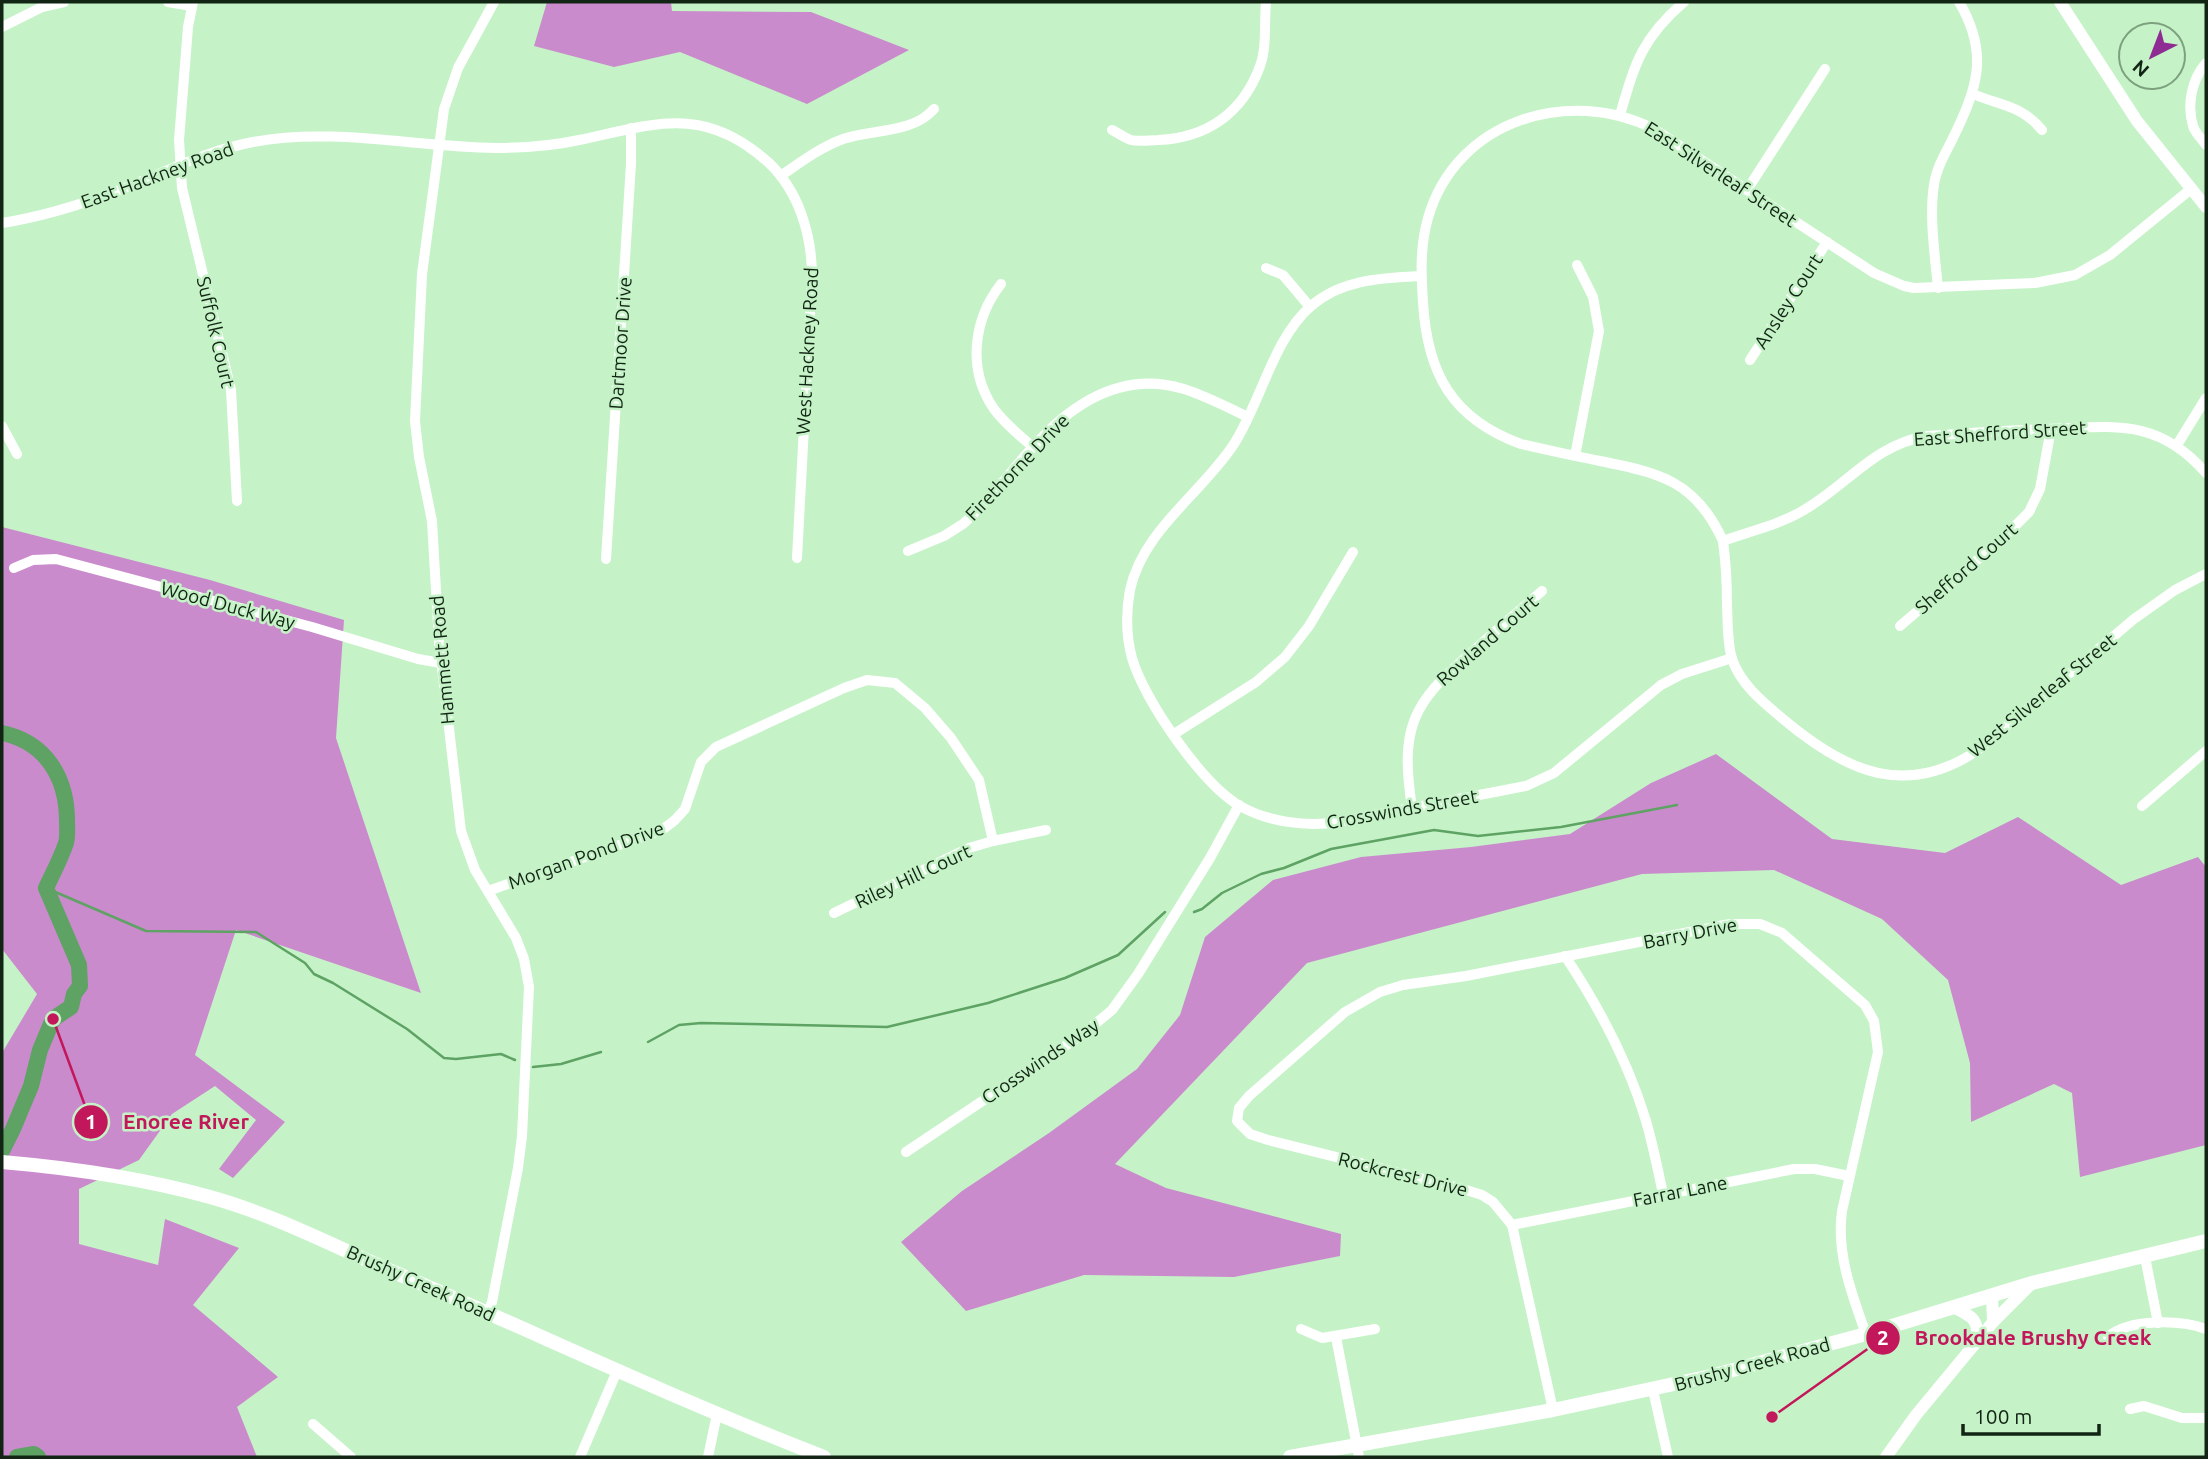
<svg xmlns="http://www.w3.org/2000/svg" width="2208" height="1459" font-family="Ubuntu,sans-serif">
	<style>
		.forest { fill: #ca8bcc }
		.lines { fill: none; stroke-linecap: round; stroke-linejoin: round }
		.stream { stroke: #5ea264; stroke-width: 2.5 }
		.river { stroke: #5ea264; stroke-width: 16 }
		.minor { stroke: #fff; stroke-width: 10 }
		.tertiary { stroke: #fff; stroke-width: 12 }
		.secondary { stroke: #fff; stroke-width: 14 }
		.labels { text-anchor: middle; stroke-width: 5; stroke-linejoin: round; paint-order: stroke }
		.street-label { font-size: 19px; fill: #122414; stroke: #c5f3c7 }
		.leader { fill: none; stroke: #c2185b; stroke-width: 2.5 }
		.callout-dot { fill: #c2185b; stroke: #c5f3c7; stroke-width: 2.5 }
		.mark-label { font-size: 21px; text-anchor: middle; font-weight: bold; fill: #fff }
		.callout-label { font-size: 21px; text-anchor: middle; font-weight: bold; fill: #c2185b; stroke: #c5f3c7; stroke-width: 5; stroke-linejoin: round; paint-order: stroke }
	</style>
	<rect width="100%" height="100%" fill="#c5f3c7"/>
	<g class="forest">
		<polygon points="547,2 671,2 672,11 811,12 909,50 807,104 680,52 614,67 534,46"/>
		<polygon points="2,527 210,580 344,620 336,738 421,993 236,930 195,1055 285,1122 233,1178 219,1169 256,1120 215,1086 172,1114 139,1160 79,1189 79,1244 158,1265 165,1219 239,1248 193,1305 278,1377 237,1407 257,1457 2,1457 2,1053 37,994 2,949"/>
		<polygon points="1716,754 1832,839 1945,853 2018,817 2121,885 2198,857 2206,867 2206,1145 2080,1177 2072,1093 2054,1084 1971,1122 1970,1063 1948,980 1882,919 1774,870 1642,874 1307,963 1115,1164 1166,1188 1341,1234 1340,1256 1234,1277 1084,1275 966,1311 901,1242 962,1191 1049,1133 1137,1069 1180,1015 1205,937 1273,880 1361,857 1471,847 1570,834 1651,783"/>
	</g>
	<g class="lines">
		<g class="stream">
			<polyline points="46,888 146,931 256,932 305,963 314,974 333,983 407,1029 444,1058 456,1059 501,1054 515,1060"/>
			<polyline points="1194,912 1202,909 1222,893 1261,874 1284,868 1331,849 1434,830 1478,836 1561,827 1677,805"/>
			<polyline points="648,1042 679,1025 701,1023 887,1027 988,1003 1065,978 1118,955 1165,912"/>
			<polyline points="533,1067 561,1064 601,1052"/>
		</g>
		<g class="river">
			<path d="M2,733c44,9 65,45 65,88 0,7 1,15 -1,22 -5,15 -13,30 -20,45l33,77 1,21 -6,8 -3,13 -18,12 -13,31 -9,36 -18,43 -11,22"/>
			<polyline points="17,1457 34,1454 38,1457"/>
		</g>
		<g class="minor">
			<polyline points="168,2 192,6"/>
			<polyline points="193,2 188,27 179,140 182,188 231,390 237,501"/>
			<polyline points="2,27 42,7 64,2"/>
			<path d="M2206,63c-15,17 -19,43 -13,63 2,7 9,13 13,19"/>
			<path d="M1973,94c28,12 48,11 69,36"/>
			<path d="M1620,115c15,-52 22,-77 64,-113"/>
			<path d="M1112,130c6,3 13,8 19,10 8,2 19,0 27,0 49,-2 85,-27 102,-74 7,-18 4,-44 6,-64"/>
			<path d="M782,175c19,-13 39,-28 61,-36 29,-10 69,-5 91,-30"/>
			<path d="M2191,189l-81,66 -35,20 -40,8 -121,5 -10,-2 -30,-13 -220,-144c-85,-43 -198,-9 -226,89 -8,28 -7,55 -5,84 4,71 29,117 98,142 26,6 53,12 79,17 60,12 96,20 123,80 3,22 4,43 4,65 1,17 0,36 5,53 9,26 31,43 51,60 63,53 124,81 198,29l153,-129 41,-29 31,-16"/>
			<polyline points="1747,190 1825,69"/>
			<path d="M2,223c38,-6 75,-17 112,-31 46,-17 90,-41 139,-50 80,-15 162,5 242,6 28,0 57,-2 84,-8 76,-16 124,-36 189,22 31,29 44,73 44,115l-15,281"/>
			<polyline points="1266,268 1283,275 1310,307"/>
			<path d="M1421,276c-39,2 -79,3 -110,30 -38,33 -50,96 -77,138 -32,49 -91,86 -104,146 -4,22 -4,46 2,68 12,42 70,126 108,148 28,16 66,21 98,16l162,-31 26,-5 28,-13 107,-88 21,-11 50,-16"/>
			<path d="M1001,284c-28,36 -34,86 -7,125 11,15 25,26 39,38"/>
			<path d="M1938,288c-3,-31 -9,-73 -4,-103 2,-16 11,-31 18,-45 25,-51 38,-86 7,-138"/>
			<polyline points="1750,360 1827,242"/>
			<polyline points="2,426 17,454"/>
			<polyline points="2177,445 2206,398"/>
			<polyline points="1575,456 1599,331 1593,297 1577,265"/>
			<path d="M1723,541c27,-10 56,-16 81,-31 45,-26 69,-65 123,-74 40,-3 80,-6 120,-7 66,-2 110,-12 159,44"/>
			<path d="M908,551l36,-15 19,-12c26,-23 46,-51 69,-76 39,-44 90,-78 152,-59 22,7 43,18 64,28"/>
			<polyline points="606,559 631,164 631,128"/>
			<polyline points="14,568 33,560 56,559 312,627 418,659 441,663"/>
			<polyline points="1900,626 2004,537 2029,512 2040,489 2051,429"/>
			<polyline points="1174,734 1256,682 1285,657 1309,626 1353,552"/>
			<polyline points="2142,806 2206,751"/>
			<path d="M1412,808c-12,-80 -1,-104 60,-156 23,-21 47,-41 70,-61"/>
			<polyline points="488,891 662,830 675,820 685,809 701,762 716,747 844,688 867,680 895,683 925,708 951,738 979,780 993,841"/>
			<polyline points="834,913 969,848 993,841 1046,830"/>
			<path d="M1565,956c34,51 63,105 81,165 7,24 12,49 17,73"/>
			<polyline points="906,1152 1083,1034 1112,1010 1138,974 1210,858 1239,805"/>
			<polyline points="1512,1225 1794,1169 1815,1169 1849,1176"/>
			<polyline points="2145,1257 2158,1323"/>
			<polyline points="488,1312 492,1302 518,1168 522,1136 529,987 524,959 516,938 475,870 461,831 439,643 432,521 419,457 415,421 422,274 444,109 458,68 494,2"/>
			<polyline points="1301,1329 1322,1338 1375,1329"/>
			<polyline points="1336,1337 1359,1457"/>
			<path d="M2108,1337c21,-19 73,-17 98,-8"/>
			<polyline points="1653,1390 1668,1457"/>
			<polyline points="2130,1409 2144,1406 2182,1418 2206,1418"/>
			<path d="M1553,1410l-41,-185 -19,-23 -11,-7 -22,-7 -192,-48 -18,-6 -13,-13 2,-13 10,-12 96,-84 35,-20 23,-7 63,-9 264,-52h30l22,9 83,72 9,16 4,31 -36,159c-6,42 10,84 24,123"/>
			<polyline points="313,1424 351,1457"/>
			<polyline points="580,1457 617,1371"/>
			<polyline points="708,1457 717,1414"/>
		</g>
		<g class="tertiary">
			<polyline points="2060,2 2137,121 2206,207"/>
			<path d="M1953,1307c20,10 26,12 24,35"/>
			<polyline points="1993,1322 2032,1283"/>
			<polyline points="1886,1457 1916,1415 1993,1322 1992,1296"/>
		</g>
		<g class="secondary">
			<path d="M2,1162c70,6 140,16 208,35 65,18 125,50 186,76 143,61 283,128 428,184"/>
			<polyline points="1290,1457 1553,1410 1711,1376 1866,1334 2032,1283 2206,1241"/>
		</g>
	</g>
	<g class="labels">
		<g class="street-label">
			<text transform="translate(1721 174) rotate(33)" y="7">East Silverleaf Street</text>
			<text transform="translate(157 175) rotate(-20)" y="7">East Hackney Road</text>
			<text transform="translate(1788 301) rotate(-57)" y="7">Ansley Court</text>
			<text transform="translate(216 332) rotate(77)" y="7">Suffolk Court</text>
			<text transform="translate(620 343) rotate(-86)" y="7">Dartmoor Drive</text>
			<text transform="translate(807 351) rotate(-87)" y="7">West Hackney Road</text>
			<text transform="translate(2000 433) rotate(-4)" y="7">East Shefford Street</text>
			<text transform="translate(1017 467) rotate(-46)" y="7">Firethorne Drive</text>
			<text transform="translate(1966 568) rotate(-41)" y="7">Shefford Court</text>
			<text transform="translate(228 605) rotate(15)" y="7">Wood Duck Way</text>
			<text transform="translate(1487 640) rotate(-41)" y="7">Rowland Court</text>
			<text transform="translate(442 660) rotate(-95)" y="7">Hammett Road</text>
			<text transform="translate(2042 695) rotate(-39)" y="7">West Silverleaf Street</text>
			<text transform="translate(1402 809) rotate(-10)" y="7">Crosswinds Street</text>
			<text transform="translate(586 855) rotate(-20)" y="7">Morgan Pond Drive</text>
			<text transform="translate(913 876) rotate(-25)" y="7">Riley Hill Court</text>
			<text transform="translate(1690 933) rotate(-11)" y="7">Barry Drive</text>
			<text transform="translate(1040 1061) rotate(-34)" y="7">Crosswinds Way</text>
			<text transform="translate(1403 1174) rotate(14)" y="7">Rockcrest Drive</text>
			<text transform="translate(1680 1191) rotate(-11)" y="7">Farrar Lane</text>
			<text transform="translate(421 1283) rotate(24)" y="7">Brushy Creek Road</text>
			<text transform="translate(1752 1364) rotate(-15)" y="7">Brushy Creek Road</text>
		</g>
	</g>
	<path class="leader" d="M53 1019L91 1122M1772 1417L1883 1338"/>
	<g class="callout-dot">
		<circle cx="53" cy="1019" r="7"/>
		<circle cx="1772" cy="1417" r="7"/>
		<circle cx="91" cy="1122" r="18"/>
		<circle cx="1883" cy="1338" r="18"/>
	</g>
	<g class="mark-label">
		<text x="91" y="1129">1</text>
		<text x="1883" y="1345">2</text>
	</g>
	<g class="callout-label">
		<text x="186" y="1129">Enoree River</text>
		<text x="2033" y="1345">Brookdale Brushy Creek</text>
	</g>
	<rect width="2208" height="1459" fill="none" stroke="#122414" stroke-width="7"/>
	<g transform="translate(2152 56) rotate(222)"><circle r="33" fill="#c5f3c7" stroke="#7da07f" stroke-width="2"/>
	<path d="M0-5L12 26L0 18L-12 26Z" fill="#8e2c93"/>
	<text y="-10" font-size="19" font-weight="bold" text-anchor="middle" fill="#122414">N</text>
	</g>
	<path d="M1963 1424v10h136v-10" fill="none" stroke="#122414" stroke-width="3.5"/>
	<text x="1974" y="1424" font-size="21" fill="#122414" stroke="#c5f3c7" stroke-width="5" paint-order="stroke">100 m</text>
</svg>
